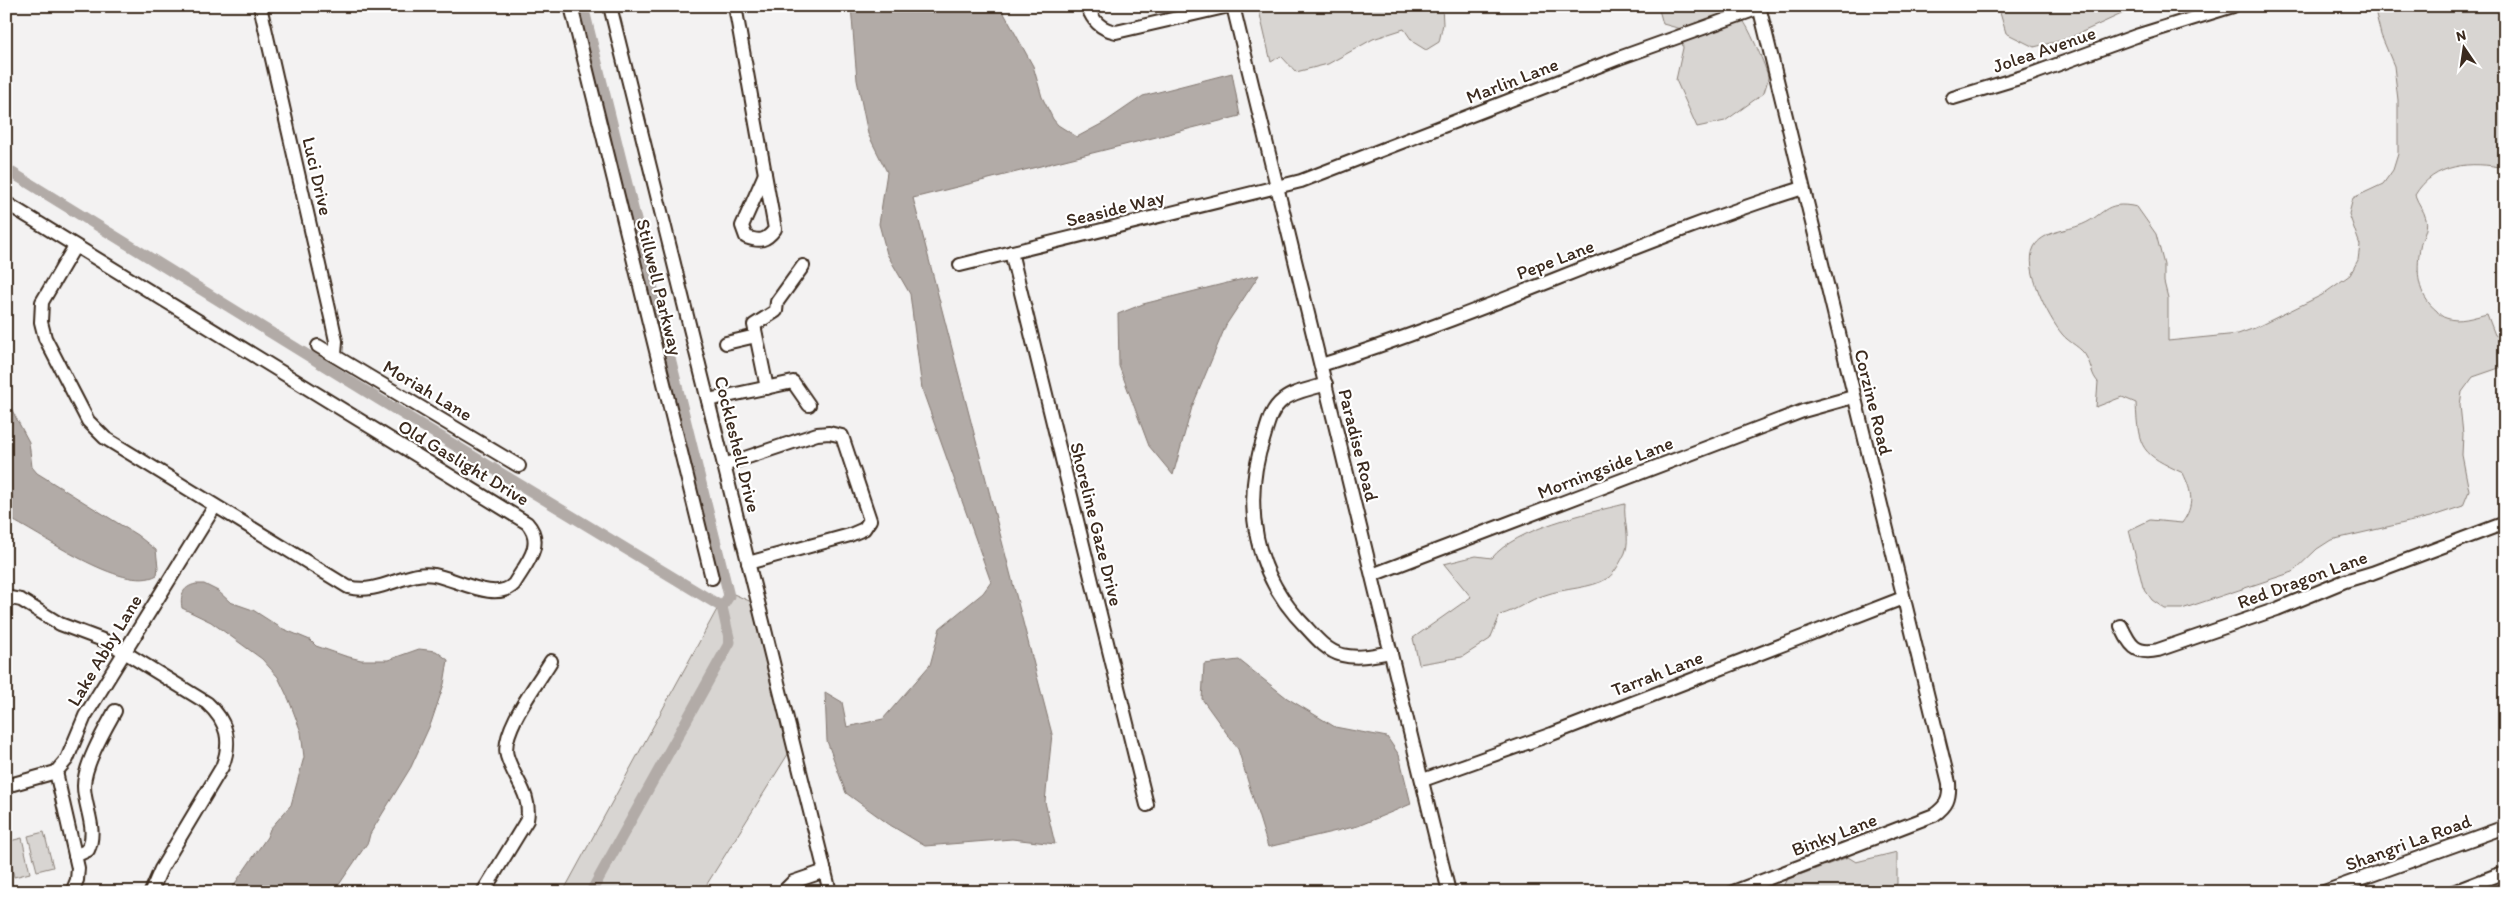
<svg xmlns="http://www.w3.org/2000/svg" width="2511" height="898" font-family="Itim,sans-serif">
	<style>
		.green { fill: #d8d5d2; stroke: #8a8078 }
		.water { fill: #b2aba7; stroke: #827770 }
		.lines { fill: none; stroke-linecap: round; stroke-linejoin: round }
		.canal { stroke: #b2aba7; stroke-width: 11 }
		.minor-casing { stroke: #3b2a1e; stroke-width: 16 }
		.minor { stroke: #fff; stroke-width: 12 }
		.labels { text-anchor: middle; stroke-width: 4.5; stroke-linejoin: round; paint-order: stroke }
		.street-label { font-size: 19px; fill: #3b2a1e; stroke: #fff }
	</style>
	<rect width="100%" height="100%" fill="#f3f2f2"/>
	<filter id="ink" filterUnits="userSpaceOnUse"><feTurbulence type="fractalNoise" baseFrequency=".02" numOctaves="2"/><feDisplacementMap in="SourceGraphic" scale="10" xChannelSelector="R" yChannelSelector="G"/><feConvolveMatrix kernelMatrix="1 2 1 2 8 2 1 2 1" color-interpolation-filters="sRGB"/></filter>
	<g filter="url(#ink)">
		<g class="green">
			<polygon points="1258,6 1442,6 1443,24 1439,42 1426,50 1413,42 1404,29 1373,39 1328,64 1296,72 1281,56 1271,62"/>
			<path d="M1658,6h87l-1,16c5,6 23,47 24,55 0,5 -3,11 -4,16l-39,28 -28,6 -21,-47 7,-32 -2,-19 -18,-5z"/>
			<polygon points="1998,6 2150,6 2128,11 2067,39 2034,47 2006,33"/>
			<path d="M2374,6h131v162c-34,-7 -71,-5 -90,27 3,9 9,15 11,24 3,10 -5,20 -6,29 -4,24 -3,47 17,63 2,3 5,6 9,7 13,5 28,-1 41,-4l8,21 10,4v27l-32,11 -11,15 -2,13 3,29 -1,21 7,36 -6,15 -33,11 -99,23 -14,9 -24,23 -111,37h-17l-13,-9 -9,-13 -14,-57 21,-10 32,3c13,-18 10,-31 1,-50 -41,-19 -45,-23 -47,-70l-14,-6 -26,10 2,-25c-7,-8 -6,-15 -11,-24 -5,-11 -18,-15 -25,-24 -14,-17 -39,-66 -28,-87 8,-15 30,-16 44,-21 27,-9 25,-27 59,-19l19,27 8,31v17l4,16v43l70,-7 17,-6 67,-33 28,-20 8,-15 2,-15 -11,-31 4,-16 30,-14 10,-14 5,-16v-54l-4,-34 -13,-31z"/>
			<path d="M1625,504c-2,16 6,34 0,49 -4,8 -10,20 -17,25 -17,11 -44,10 -63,17 -17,5 -27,15 -45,20l-10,24 -28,18 -43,7 -6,-26 58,-41 -27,-33 32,-8 16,2c24,-30 96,-45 133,-54z"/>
			<polygon points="727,591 756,604 790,751 702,892 563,892"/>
			<polygon points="44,832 53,867 37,871 28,836"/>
			<polygon points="22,838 30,873 14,877 6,842"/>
			<polygon points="1897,852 1897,884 1886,892 1781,892 1786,880 1848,857 1856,862"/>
		</g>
		<g class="water">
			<polygon points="851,6 1000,6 1033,66 1042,97 1053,119 1058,125 1077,137 1105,122 1143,96 1232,73 1240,116 913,198 1052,734 1045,802 1055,844 1012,839 925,846 890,825 846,793 827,741 825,692 842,702 847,727 883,719 930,665 940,628 983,593 991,582 922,389 910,294 887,254 879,224 887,172 868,134 857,80"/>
			<polygon points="1259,275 1226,325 1192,407 1173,475 1149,446 1119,366 1118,314 1143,304"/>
			<path d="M6,399l23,43 3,25 5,6 100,62 19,15 2,17 -1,8c-34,20 -118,-43 -151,-58z"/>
			<path d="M196,584h8l14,7 12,11 23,8 28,18 29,12 6,6 29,10 16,4h27l31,-11 17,2 12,9 -4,24 -13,39 -20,44 -41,67 -2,8 -34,50h-105l38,-55 3,-8 21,-24 13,-48 -3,-25 -12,-32 -11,-23 -16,-18 -51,-37 -29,-14c-2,-12 0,-21 14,-24z"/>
			<polygon points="1239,660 1287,698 1335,727 1387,737 1399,755 1411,804 1358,826 1268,847 1238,749 1202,699 1204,664"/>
		</g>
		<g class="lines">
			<g class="canal">
				<polyline points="583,6 729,596 722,607"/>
				<polyline points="6,169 380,400 722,607 730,642 591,892"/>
			</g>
			<defs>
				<g id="minor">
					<polyline points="260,6 332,322 336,341 335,355"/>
					<polyline points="571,6 712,578"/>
					<polyline points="610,6 830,892"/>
					<polyline points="735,6 765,174"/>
					<path d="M1087,6c6,15 13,23 29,26l113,-26"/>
					<polyline points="1233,6 1449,892"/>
					<polyline points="1953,98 2029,75 2136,36 2233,6"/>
					<path d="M765,174l10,55c-9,12 -15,13 -29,8l-4,-11z"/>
					<path d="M6,203l521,320c19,21 -2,42 -13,61 -18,19 -57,-5 -80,-9 -26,-6 -55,21 -86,12l-243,-149 -17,-17 -43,-83 -4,-16 1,-20 33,-56"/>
					<polyline points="1011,252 1147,805"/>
					<polyline points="960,265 1301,181 1619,58 1759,8"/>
					<polyline points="726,343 756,336"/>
					<polyline points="318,346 519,466"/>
					<path d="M1321,365c163,-51 319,-126 482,-177"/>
					<path d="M1326,384c-14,5 -32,7 -43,16 -12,9 -15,23 -19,37 -23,68 -9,139 42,190 10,11 21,24 36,28 16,4 33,0 49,-3"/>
					<polyline points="767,388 754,325 776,311 777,302 803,266"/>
					<polyline points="708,400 793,382 809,405"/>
					<polyline points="724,465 817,434 829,433 842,436 870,520 864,529 850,535 748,563"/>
					<polyline points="1372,575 1803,411 1853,397"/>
					<path d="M6,597l15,3 39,24 48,18 99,61c21,19 25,39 15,64l-61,102 -10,23"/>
					<path d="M2121,626c9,19 14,29 37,24l119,-41 68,-28 27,-8 133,-50"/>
					<polyline points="56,772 78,868 77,880 72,892"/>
					<polyline points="1423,780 1552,734 1903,598"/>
					<polyline points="6,786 56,772 67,759 85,716 215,506"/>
					<path d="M75,856l13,-6c10,-21 -4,-43 -4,-64 0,-21 21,-57 31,-75"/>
					<path d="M483,892l44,-72c5,-26 -13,-40 -20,-64 -7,-25 31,-73 44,-95"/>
					<polyline points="783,892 793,882 825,871"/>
					<path d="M1733,892l201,-77c13,-9 16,-16 15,-32l-190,-777"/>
					<polyline points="2324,892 2505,827"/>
					<polyline points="2453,892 2505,872"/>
				</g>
			</defs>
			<use href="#minor" class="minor-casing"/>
			<use href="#minor" class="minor"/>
		</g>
	</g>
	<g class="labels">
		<g class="street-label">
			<text transform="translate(2044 49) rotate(-19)" y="7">Jolea Avenue</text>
			<text transform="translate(1512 80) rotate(-21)" y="7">Marlin Lane</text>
			<text transform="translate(318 176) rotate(77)" y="7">Luci Drive</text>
			<text transform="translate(1115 208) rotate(-14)" y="7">Seaside Way</text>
			<text transform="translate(1555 259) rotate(-21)" y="7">Pepe Lane</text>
			<text transform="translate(660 287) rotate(76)" y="7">Stillwell Parkway</text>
			<text transform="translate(428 390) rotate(31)" y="7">Moriah Lane</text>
			<text transform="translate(1874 402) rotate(76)" y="7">Corzine Road</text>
			<text transform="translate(738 444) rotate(76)" y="7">Cockleshell Drive</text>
			<text transform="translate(1359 445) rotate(76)" y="7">Paradise Road</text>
			<text transform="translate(464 462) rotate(31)" y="7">Old Gaslight Drive</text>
			<text transform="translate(1605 467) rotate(-21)" y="7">Morningside Lane</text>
			<text transform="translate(1097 524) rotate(76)" y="7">Shoreline Gaze Drive</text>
			<text transform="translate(2302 579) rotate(-20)" y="7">Red Dragon Lane</text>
			<text transform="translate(104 650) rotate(-59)" y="7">Lake Abby Lane</text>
			<text transform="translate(1657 673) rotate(-21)" y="7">Tarrah Lane</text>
			<text transform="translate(1834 834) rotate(-21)" y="7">Binky Lane</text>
			<text transform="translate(2408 842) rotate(-20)" y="7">Shangri La Road</text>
		</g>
	</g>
	<rect width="2511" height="898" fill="none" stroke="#fff" stroke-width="25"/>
	<rect x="12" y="12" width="2486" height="873" fill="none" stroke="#3b2a1e" stroke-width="2" filter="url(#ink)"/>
	<g transform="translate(2464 48) rotate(347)" stroke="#ffffff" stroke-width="4" paint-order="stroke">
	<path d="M0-4L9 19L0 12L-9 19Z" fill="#3b2a1e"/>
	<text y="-8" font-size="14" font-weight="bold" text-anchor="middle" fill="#3b2a1e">N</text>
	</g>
</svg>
